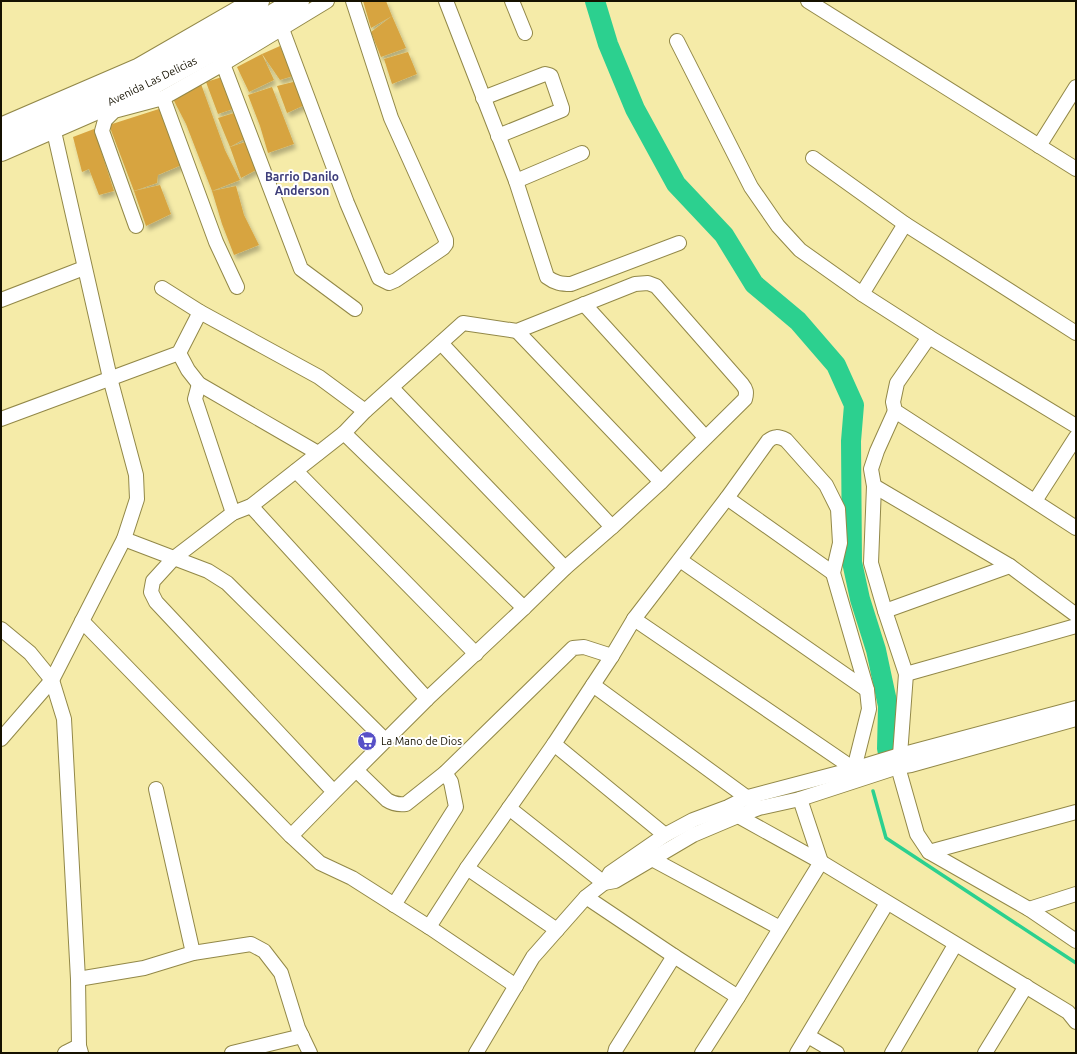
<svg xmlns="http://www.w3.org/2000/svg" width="1077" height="1054" font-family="Ubuntu,sans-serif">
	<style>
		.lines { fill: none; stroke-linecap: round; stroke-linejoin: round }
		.stream { stroke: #2cd08f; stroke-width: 3.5 }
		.river { stroke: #2cd08f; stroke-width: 20 }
		.building { fill: #d7a441; filter: url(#shadow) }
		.minor-casing { stroke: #928848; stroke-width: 16 }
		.primary-casing { stroke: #928848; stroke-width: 24 }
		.minor { stroke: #fff; stroke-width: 14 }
		.primary { stroke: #fff; stroke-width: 22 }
		.labels { text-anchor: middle; stroke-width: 4; stroke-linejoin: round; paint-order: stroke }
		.street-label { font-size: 11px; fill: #151100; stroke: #fff }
		.poi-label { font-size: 11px; fill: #151100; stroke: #fff; text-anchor: start }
		.neighbourhood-label { font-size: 12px; font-weight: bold; fill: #3e3e7a; stroke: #fff }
	</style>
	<defs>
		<filter id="shadow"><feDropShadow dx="2.5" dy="4.5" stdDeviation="2" flood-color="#0004"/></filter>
	</defs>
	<rect width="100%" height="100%" fill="#f5eba8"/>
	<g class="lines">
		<polyline class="stream" points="873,791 886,838 1076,963"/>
		<polyline class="river" points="595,1 608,44 635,109 676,184 724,235 754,284 798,321 836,365 854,405 851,441 852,562 860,599 876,650 888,706 887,749"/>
	</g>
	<g class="building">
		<polygon points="363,1 386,1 392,16 406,48 381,57 371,32 392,16 371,28"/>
		<polygon points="280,46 293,76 280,80 262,54 274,80 249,92 237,67 262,54"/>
		<polygon points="408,52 417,74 392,84 384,59"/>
		<polygon points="222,77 233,109 218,114 206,82"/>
		<polygon points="297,81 307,104 287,113 277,86"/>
		<polygon points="201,84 225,150 240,180 212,191 236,186 244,215 259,245 234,255 222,224 212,191 186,124 172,97"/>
		<polygon points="272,87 294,144 268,153 260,126 248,95"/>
		<polygon points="162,108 184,164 158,175 157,183 134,191 109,125"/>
		<polygon points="237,112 246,138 230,147 218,118"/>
		<polygon points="94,129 114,191 99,195 89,169 82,172 73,137"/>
		<polygon points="248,141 258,169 241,178 230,147"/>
		<polygon points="160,185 171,214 146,226 134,191"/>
	</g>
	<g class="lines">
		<defs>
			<g id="minor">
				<path d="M446,1l70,180 31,96c8,6 14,7 24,7l108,-41"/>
				<polyline points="512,1 525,33"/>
				<polyline points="808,1 1076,169"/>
				<polyline points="282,29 347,203 379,278 389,283 396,280 443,248 446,244 446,240 391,118 353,1"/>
				<polyline points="677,41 751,187 778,226 800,250 862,294 929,337 1076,426"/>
				<polyline points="219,56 223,64 301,269 355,309"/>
				<polyline points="163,98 216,242 237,287"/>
				<polyline points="483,98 545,74 549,75 551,76 562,108 562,110 498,136"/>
				<polyline points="1039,146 1076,87"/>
				<polyline points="813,158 905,224 1076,333"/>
				<polyline points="516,181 582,153"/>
				<polyline points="136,226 102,131 105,120 114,111 163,98 223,64 327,1"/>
				<polyline points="162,288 200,312 319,377 365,411"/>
				<polyline points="862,294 905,224"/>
				<polyline points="1,300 84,268"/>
				<polyline points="584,304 705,437"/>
				<polyline points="517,331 661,482"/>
				<polyline points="929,337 897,383 893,402 895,411 1076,528"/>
				<polyline points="441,343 612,527"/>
				<polyline points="179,353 188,370 199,384 318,453"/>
				<polyline points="199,384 195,399 233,513"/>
				<polyline points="392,388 565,568"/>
				<polyline points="895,411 877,451 871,469 874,486 871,563 885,611 906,674 900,755 898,767 917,834 929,852 1029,909 1076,941"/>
				<polyline points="1,419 179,353 200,312"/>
				<polyline points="344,433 524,608"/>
				<polyline points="296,471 476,654"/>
				<polyline points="874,486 1010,566 1076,615"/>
				<polyline points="727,498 833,573"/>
				<polyline points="1035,501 1076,437"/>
				<polyline points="251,506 427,699"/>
				<polyline points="124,539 208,571 227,583 385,740"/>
				<polyline points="680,560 867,690"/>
				<polyline points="885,611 1010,566"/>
				<polyline points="634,619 854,769"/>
				<polyline points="82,621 291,836 320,863 352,878 429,927 516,986"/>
				<polyline points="1,629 30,653 52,680 64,719 78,979 79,1046 81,1053"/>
				<polyline points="906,674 1076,626"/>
				<polyline points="593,685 753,802"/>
				<polyline points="1,739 52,680 124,539 137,499 136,475 110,378 53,127"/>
				<polyline points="554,744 665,835"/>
				<path d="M356,770l31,30c6,4 11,5 19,4l39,-31 128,-125 11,-1 28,9"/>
				<polyline points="156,789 193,953"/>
				<polyline points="800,799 821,862"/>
				<polyline points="509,808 604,883 615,881 693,835 738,816 759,808 800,799 898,767 911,765 1076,719"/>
				<polyline points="734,813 738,816 821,862 1068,1012 1076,1022"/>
				<path d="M291,836l43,-44 93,-93 97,-91 41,-40 47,-41 49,-45 84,-83c2,-7 1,-10 -3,-15l-86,-98 -8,-3 -13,1 -118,47 -54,-8 -98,88 -21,22 -93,73 -18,7 -59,45 -21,23 -2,11 5,10 178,190"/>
				<polyline points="929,852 1076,812"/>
				<polyline points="649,854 652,859 780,928"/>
				<polyline points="467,868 557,930"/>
				<polyline points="586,897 674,956 738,997"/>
				<polyline points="394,905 456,807 451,782 445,773"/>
				<polyline points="1029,909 1076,894"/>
				<path d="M429,927l38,-59 87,-124 58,-88 22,-37 93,-121 41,-57c6,-5 10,-5 18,-1l40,45 12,24 2,34 -7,30 34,117 2,19 -15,60 4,10"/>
				<polyline points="78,979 144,968 193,953 251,944 264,951 281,973 298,1028 310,1053"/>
				<polyline points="808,1036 837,1053"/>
				<polyline points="65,1053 79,1046"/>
				<polyline points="232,1053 302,1036"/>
				<polyline points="476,1053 533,957 586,897 604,883 610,873 665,835 693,820 728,807 748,797 854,769 900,755 1076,708"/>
				<polyline points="615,1053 616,1049 674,956"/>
				<polyline points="702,1053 738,997 821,862"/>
				<polyline points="797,1053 887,903"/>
				<polyline points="892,1053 955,945"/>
				<polyline points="985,1053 1026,986"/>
			</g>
			<g id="primary">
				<polyline points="1,129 140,69 258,1"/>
				<polyline points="1,150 150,85 215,49 298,1"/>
			</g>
		</defs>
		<use href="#minor" class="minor-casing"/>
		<use href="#primary" class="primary-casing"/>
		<use href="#minor" class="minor"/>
		<use href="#primary" class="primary"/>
	</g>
	<defs>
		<symbol id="supermarket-disc" viewBox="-11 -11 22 22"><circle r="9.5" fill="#5750c7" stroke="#fff"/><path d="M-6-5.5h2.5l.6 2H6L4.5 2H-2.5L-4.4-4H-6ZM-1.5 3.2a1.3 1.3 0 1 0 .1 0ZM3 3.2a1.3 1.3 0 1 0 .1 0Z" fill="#fff"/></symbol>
	</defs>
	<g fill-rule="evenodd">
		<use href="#supermarket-disc" x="356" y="730" width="22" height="22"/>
	</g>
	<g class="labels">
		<g class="street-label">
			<text transform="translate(152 81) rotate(-26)" y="4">Avenida Las Delicias</text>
		</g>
		<g class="poi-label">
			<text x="381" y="745">La Mano de Dios</text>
		</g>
		<g class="neighbourhood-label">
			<text x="302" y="181">Barrio Danilo<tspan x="302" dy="14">Anderson</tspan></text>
		</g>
	</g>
	<rect width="1077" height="1054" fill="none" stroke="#151100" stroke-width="4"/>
</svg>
